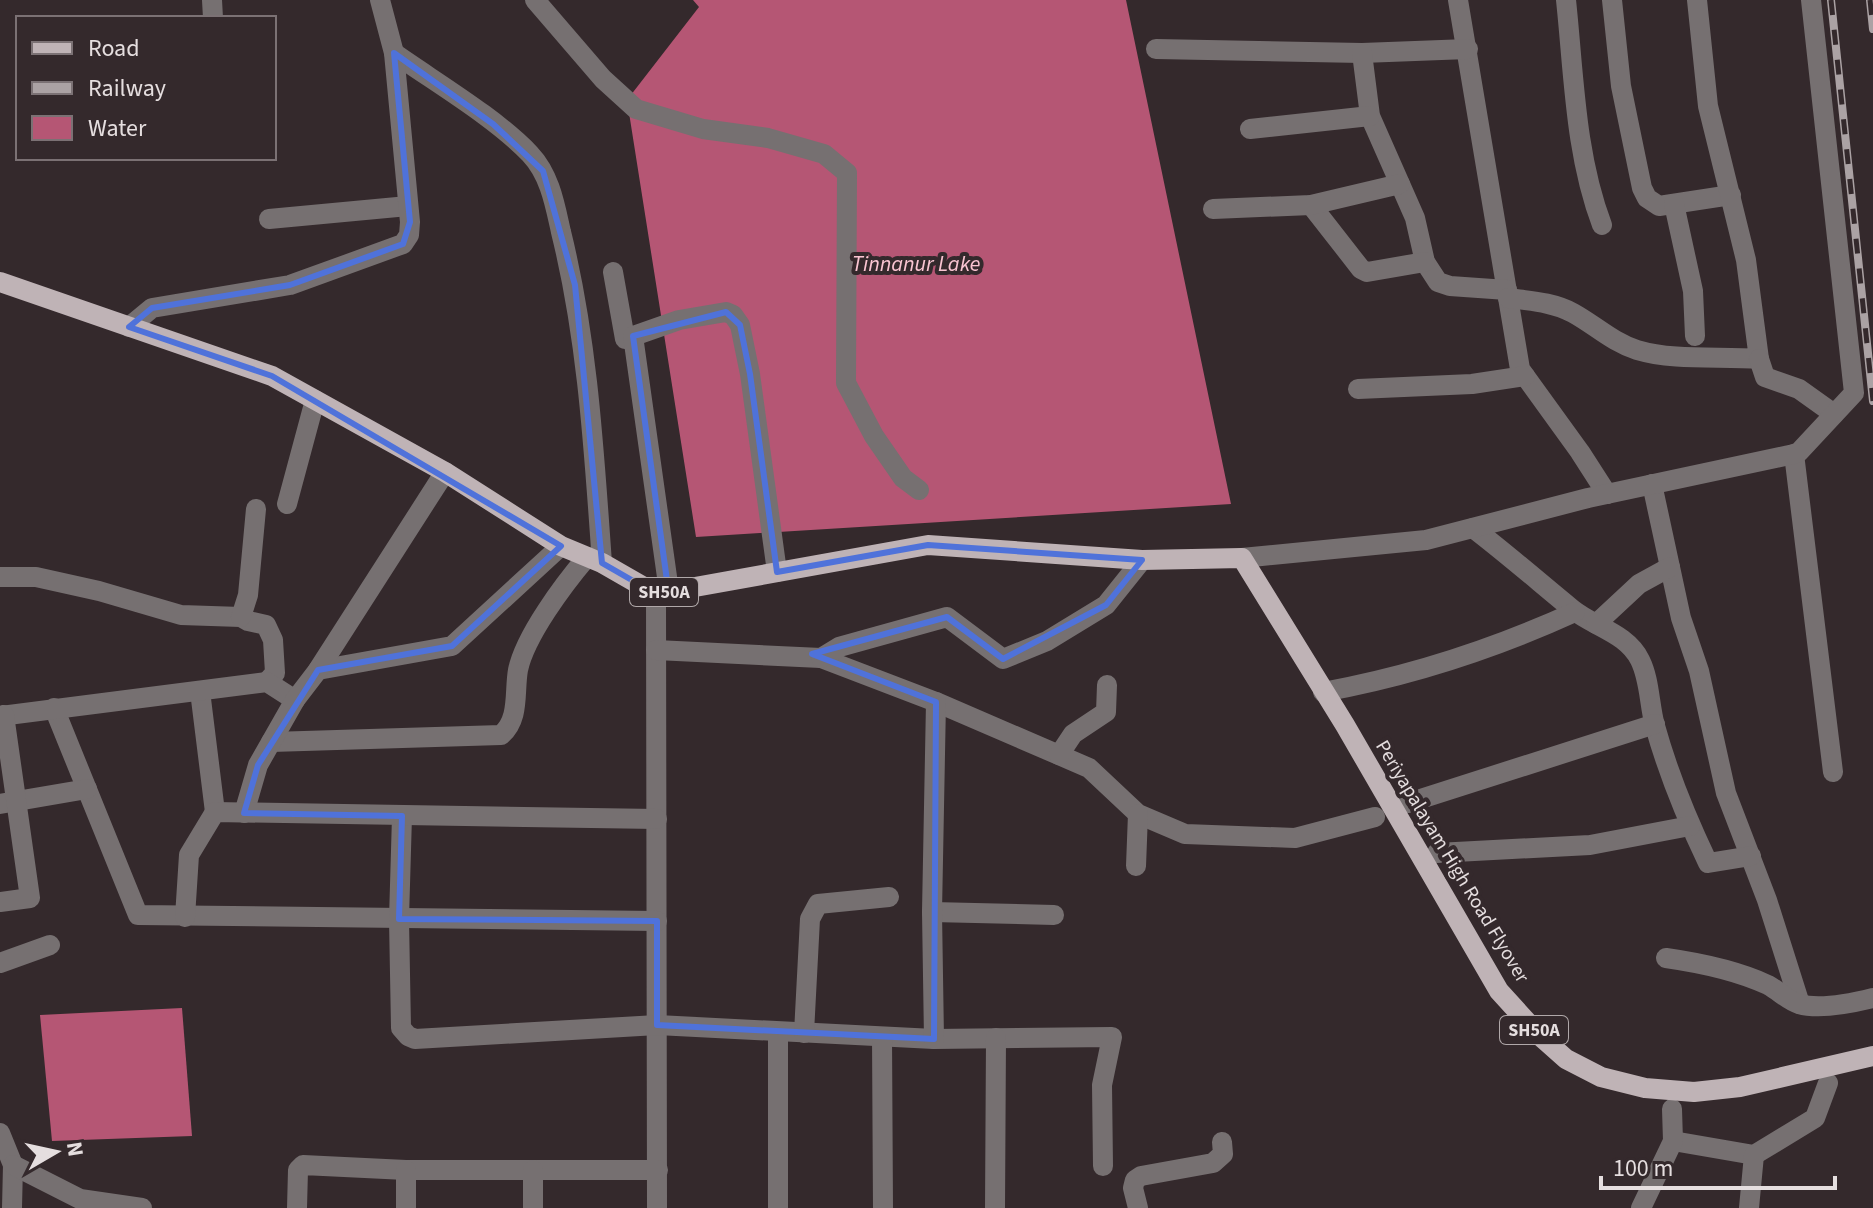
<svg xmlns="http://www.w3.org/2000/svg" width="1873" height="1208" font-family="'Source Sans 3',sans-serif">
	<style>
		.water { fill: #b55674 }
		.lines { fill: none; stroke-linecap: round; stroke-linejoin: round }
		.minor { stroke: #767071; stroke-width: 20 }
		.major { stroke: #bfb3b6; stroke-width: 20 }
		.rail-casing { stroke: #aba2a4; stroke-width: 8 }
		.rail { stroke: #34292c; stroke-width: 5; stroke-dasharray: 15; stroke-linecap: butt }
		.marked { fill: none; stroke: #4f72da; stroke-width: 6; stroke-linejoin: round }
		.labels { text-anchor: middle; stroke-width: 8; stroke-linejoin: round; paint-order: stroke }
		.shield { fill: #34292c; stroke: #b0a8a9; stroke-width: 2 }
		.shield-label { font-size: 18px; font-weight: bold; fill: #e5dedf }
		.street-label { font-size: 20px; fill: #e5dedf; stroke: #34292c }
		.water-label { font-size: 22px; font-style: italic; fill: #fac5d2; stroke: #34292c }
	</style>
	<rect width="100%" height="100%" fill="#34292c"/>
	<g class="water">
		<polygon points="693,0 1126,0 1231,504 696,537 627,100 699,7"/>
		<polygon points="182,1008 192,1136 52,1141 40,1015"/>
	</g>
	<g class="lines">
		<g class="minor">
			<polyline points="212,0 213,18"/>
			<polyline points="535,0 603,79 636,109 703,129 768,138 824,154 847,173 846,383 874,436 903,478 919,490"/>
			<polyline points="1458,0 1520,369 1580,452 1607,494"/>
			<path d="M1566,0c8,75 9,154 36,225"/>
			<polyline points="1612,0 1621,86 1642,188 1647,198 1659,206 1731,195"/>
			<polyline points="1156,49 1362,53 1468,49"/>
			<path d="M394,53c41,29 102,65 136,101 20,21 25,51 31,78 27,109 33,220 41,331"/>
			<polyline points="1362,53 1370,116 1415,218 1425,262 1438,282 1450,286 1507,290"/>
			<polyline points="1250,129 1370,116"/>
			<polyline points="1674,204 1693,291 1695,336"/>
			<polyline points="1311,205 1361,269 1367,272 1425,262"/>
			<polyline points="1213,209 1311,205 1400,184"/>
			<polyline points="269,219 408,206"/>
			<polyline points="613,272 625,339 679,320 726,312 733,315 740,325 750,374 777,572"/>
			<path d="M1508,298c22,3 45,4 65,15 22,12 39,29 64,37 37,11 83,6 122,9l-13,-99 -38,-154 -11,-106"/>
			<polyline points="129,327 152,308 290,285 403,244 409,235 410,222 394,53 380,0"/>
			<polyline points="633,336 669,591"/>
			<polyline points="1759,359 1765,377 1799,389 1834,414"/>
			<polyline points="1358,389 1472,384 1525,376"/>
			<polyline points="1794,454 1833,772"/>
			<polyline points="1652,484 1681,618 1699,671 1726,793 1767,900 1800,1004"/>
			<polyline points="287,504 315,400"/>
			<path d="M1473,528c34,26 66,54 99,81 22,18 55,24 68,51 10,20 9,44 15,66 13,47 32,93 53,137l43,-7"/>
			<polyline points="1242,558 1426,540 1588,498 1794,454 1799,452 1854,393 1811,0"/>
			<polyline points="0,577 36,577 99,591 181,615 241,617 248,621 266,625 273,640 275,673 267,682"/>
			<polyline points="656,594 657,1208"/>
			<polyline points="241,617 248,595 256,509"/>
			<polyline points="1596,624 1639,584 1670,567"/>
			<polyline points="656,650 821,658 936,702 1089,768 1138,814 1185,834 1295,838 1375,817"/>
			<polyline points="821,658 839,647 947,617 1003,659 1047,641 1106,605 1142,560"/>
			<polyline points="318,670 452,646 561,546"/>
			<polyline points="200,691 215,812"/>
			<path d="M1323,692c88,-16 171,-43 252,-80"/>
			<polyline points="54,708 138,915 657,921"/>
			<polyline points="0,716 267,682 295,700"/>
			<path d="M271,742l230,-7c19,-16 13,-43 17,-65 7,-34 46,-86 69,-113"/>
			<polyline points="1059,755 1073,734 1106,712 1107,685"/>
			<polyline points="1408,803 1655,724"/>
			<polyline points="0,804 87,789"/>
			<polyline points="244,813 258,765 295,700 318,670 445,472"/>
			<polyline points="402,816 399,919 401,1028 408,1036 415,1039 657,1025 934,1039 1112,1037 1102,1085 1103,1166"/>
			<polyline points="1437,853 1590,845 1690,826"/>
			<polyline points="1136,866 1138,814"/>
			<polyline points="0,902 30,898 4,715"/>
			<polyline points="932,912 1054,915"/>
			<polyline points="185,917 189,855 215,812 657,819"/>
			<path d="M1666,958c35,5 70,12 102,27 10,5 20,16 31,19 21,6 54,-1 74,-6"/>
			<polyline points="0,963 50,945"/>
			<polyline points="778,1032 778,1208"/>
			<polyline points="804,1033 810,919 818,904 889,897"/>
			<polyline points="882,1037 883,1208"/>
			<polyline points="934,1039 932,912 936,702"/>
			<polyline points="0,1133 13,1165 12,1208"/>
			<polyline points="1673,1141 1754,1155 1815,1118 1828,1083"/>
			<polyline points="13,1165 80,1199 142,1208"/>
			<polyline points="297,1208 298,1170 303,1165 406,1170 658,1170"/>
			<polyline points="406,1208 406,1170"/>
			<polyline points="533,1208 533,1170"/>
			<polyline points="995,1208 996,1038"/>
			<polyline points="1138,1208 1133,1188 1135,1180 1141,1176 1213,1163 1223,1154 1222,1142"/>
			<polyline points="1641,1208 1673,1141 1672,1109"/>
			<polyline points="1749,1208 1754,1155"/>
		</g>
		<polyline class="major" points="0,282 272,376 445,472 561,546 602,563 656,594 928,545 1142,560 1242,558 1345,725 1499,991 1539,1035 1566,1059 1601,1077 1645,1088 1694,1092 1740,1087 1873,1056"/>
		<defs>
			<g id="rail">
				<polyline points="1831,0 1873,401"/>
				<polyline points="1870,0 1873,29"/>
			</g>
		</defs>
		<use href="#rail" class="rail-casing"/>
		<use href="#rail" class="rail"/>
	</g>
	<path class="marked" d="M394,53l99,71 50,47 32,114 27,278 68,39 -37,-266 93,-24 14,13 10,49 27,198 151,-27 214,15 -36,45 -103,54 -56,-42 -135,37 124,48 -2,337 -277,-14v-104l-258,-2 3,-103 -158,-3 14,-48 60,-95 134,-24 109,-100 -289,-170 -143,-49 23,-19 138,-23 113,-41 7,-22z"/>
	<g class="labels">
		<g class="shield">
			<rect x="630" y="578" width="68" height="28" rx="6"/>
			<rect x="1500" y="1016" width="68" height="28" rx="6"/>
		</g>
		<g class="shield-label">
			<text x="664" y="598">SH50A</text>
			<text x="1534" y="1036">SH50A</text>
		</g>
		<g class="street-label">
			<text transform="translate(1453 861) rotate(59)" y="7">Periyapalayam High Road Flyover</text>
		</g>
		<g class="water-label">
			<text x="916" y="271">Tinnanur Lake</text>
		</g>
	</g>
	<rect x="16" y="16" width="260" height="144" fill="#34292c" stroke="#7b7174" stroke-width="2"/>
	<rect x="32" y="42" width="40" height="12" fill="#bfb3b6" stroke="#7b7174" stroke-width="2"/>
	<text x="88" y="56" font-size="24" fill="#e5dedf">Road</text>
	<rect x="32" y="82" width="40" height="12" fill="#aba2a4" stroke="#7b7174" stroke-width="2"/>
	<text x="88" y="96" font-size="24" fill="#e5dedf">Railway</text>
	<rect x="32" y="116" width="40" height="24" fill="#b55674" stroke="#7b7174" stroke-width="2"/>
	<text x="88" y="136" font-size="24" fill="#e5dedf">Water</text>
	<g transform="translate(56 1152) rotate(81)" stroke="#34292c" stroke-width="6" paint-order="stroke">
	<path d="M0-6L14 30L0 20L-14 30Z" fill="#e5dedf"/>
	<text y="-12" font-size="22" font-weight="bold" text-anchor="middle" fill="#e5dedf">N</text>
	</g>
	<path d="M1601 1176v12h234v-12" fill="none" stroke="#e5dedf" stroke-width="4"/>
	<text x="1613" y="1176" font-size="24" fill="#e5dedf" stroke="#34292c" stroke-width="6" paint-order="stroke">100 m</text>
</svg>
